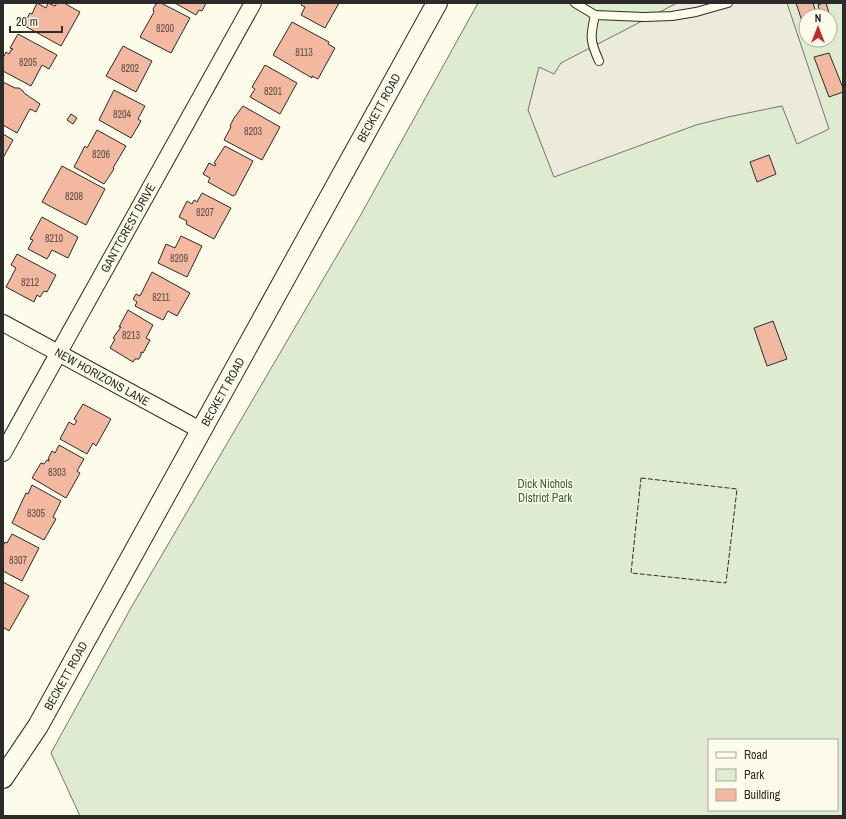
<svg xmlns="http://www.w3.org/2000/svg" width="846" height="819" font-family="'Archivo Narrow',sans-serif">
	<style>
		.green { fill: #deebd1; stroke: #74746e; fill-rule: evenodd }
		.parking { fill: #eceadb; stroke: #74746e }
		.building { fill: #f2b8a0; stroke: #2b2b2b }
		.lines { fill: none; stroke-linecap: round; stroke-linejoin: round }
		.service-casing { stroke: #2b2b2b; stroke-width: 10 }
		.minor-casing { stroke: #2b2b2b; stroke-width: 18 }
		.tertiary-casing { stroke: #2b2b2b; stroke-width: 22 }
		.service { stroke: #fdfbea; stroke-width: 8 }
		.minor { stroke: #fdfbea; stroke-width: 16 }
		.tertiary { stroke: #fdfbea; stroke-width: 20 }
		.fence { stroke: #2b2b2b; stroke-width: 1; stroke-dasharray: 5 2; stroke-linecap: butt }
		.labels { text-anchor: middle; stroke-width: 3; stroke-linejoin: round; paint-order: stroke }
		.number-label { font-size: 10px; fill: #5d4e48 }
		.street-label { font-size: 12px; fill: #2b2b2b; stroke: #fdfbea }
		.park-label { font-size: 12px; fill: #34623c; stroke: #fdfbea }
	</style>
	<rect width="100%" height="100%" fill="#fdfbea"/>
	<path class="green" d="M478,3h365v813h-763l-29,-63 81,-147 227,-388zM806,16h24v24h-24zM709,740h128v70h-128z"/>
	<polygon class="parking" points="677,3 787,3 829,129 797,144 782,106 728,117 696,125 554,177 528,110 539,67 554,74 561,63"/>
	<g class="building">
		<polygon points="37,3 46,8 48,3 55,6 57,3 64,3 80,12 61,46 23,25 30,13 32,14"/>
		<polygon points="159,3 161,3 190,18 171,53 140,37 154,12 153,9 156,4"/>
		<polygon points="175,3 206,3 202,11 199,10 196,15"/>
		<polygon points="302,3 339,3 325,28 301,15 305,7 301,5"/>
		<polygon points="796,3 813,3 817,16 806,16 806,33"/>
		<polygon points="823,3 826,3 830,16 821,16 818,5"/>
		<polygon points="292,22 329,42 328,44 335,48 318,79 312,76 312,78 273,55"/>
		<polygon points="18,34 57,55 49,69 42,65 31,86 3,71 3,58 6,52 9,54 11,50 12,50 13,49 10,48"/>
		<polygon points="123,46 152,61 136,92 106,76"/>
		<polygon points="829,53 843,88 843,92 829,97 814,57"/>
		<polygon points="265,65 297,83 280,114 250,97 255,89 252,87"/>
		<polygon points="3,82 15,88 19,88 23,91 24,93 40,104 36,112 30,109 17,133 3,125"/>
		<polygon points="114,90 145,106 138,119 141,121 131,138 99,120"/>
		<polygon points="243,106 280,127 262,160 224,140 231,127 230,126 234,118"/>
		<polygon points="71,114 77,118 73,124 67,120"/>
		<polygon points="97,130 126,146 113,168 114,169 104,184 74,167 85,146 87,148"/>
		<polygon points="3,134 13,140 3,158"/>
		<polygon points="225,146 253,161 235,195 233,196 208,182 210,178 203,174 209,163 215,166 216,164 214,163"/>
		<polygon points="769,155 776,174 757,182 750,162"/>
		<polygon points="62,166 105,189 86,225 42,202"/>
		<polygon points="202,193 231,208 214,239 186,224 187,221 179,217 187,201 192,204 194,200 197,202"/>
		<polygon points="42,217 78,237 68,258 52,250 47,259 28,249 33,240 30,239"/>
		<polygon points="181,236 202,246 187,277 158,263 166,244 175,248"/>
		<polygon points="17,254 56,275 47,292 44,291 40,297 37,295 34,302 6,287 16,268 11,265"/>
		<polygon points="152,272 190,293 177,316 168,311 163,320 135,306 137,302 133,299 136,294 140,296"/>
		<polygon points="128,310 153,325 146,338 150,340 143,353 141,352 141,355 139,359 135,359 133,362 110,348 115,339 113,338 121,327 119,327"/>
		<polygon points="773,321 787,359 767,366 754,328"/>
		<polygon points="83,404 111,419 96,446 93,443 87,454 60,439 69,422 74,425 77,421 74,419"/>
		<polygon points="59,445 84,459 77,471 80,473 66,498 32,478 41,463 44,464 47,460 49,461 49,459 48,459 52,451 55,453"/>
		<polygon points="32,485 61,501 53,517 56,519 44,540 12,523 26,493 28,494"/>
		<polygon points="12,534 39,548 22,581 3,571 3,546 5,542 7,543"/>
		<polygon points="3,582 29,596 9,631 3,627"/>
	</g>
	<g class="lines">
		<defs>
			<g id="service">
				<polyline points="575,3 595,15 644,17 672,16 696,12 728,3"/>
				<path d="M595,15c-5,22 -5,26 4,46"/>
			</g>
			<g id="minor">
				<polyline points="3,323 202,431"/>
				<polyline points="3,453 253,3"/>
			</g>
			<polyline id="tertiary" points="3,778 38,726 437,3"/>
		</defs>
		<use href="#service" class="service-casing"/>
		<use href="#minor" class="minor-casing"/>
		<use href="#tertiary" class="tertiary-casing"/>
		<use href="#service" class="service"/>
		<use href="#minor" class="minor"/>
		<use href="#tertiary" class="tertiary"/>
		<polygon class="fence" points="641,478 737,489 726,583 631,573"/>
	</g>
	<g class="labels">
		<g class="number-label">
			<text x="165" y="32">8200</text>
			<text x="304" y="56">8113</text>
			<text x="28" y="66">8205</text>
			<text x="130" y="72">8202</text>
			<text x="273" y="95">8201</text>
			<text x="122" y="118">8204</text>
			<text x="253" y="135">8203</text>
			<text x="101" y="158">8206</text>
			<text x="74" y="200">8208</text>
			<text x="205" y="216">8207</text>
			<text x="54" y="242">8210</text>
			<text x="179" y="262">8209</text>
			<text x="30" y="286">8212</text>
			<text x="161" y="301">8211</text>
			<text x="131" y="339">8213</text>
			<text x="57" y="476">8303</text>
			<text x="36" y="517">8305</text>
			<text x="18" y="564">8307</text>
		</g>
		<g class="street-label">
			<text transform="translate(379 108) rotate(-61)" y="4">BECKETT ROAD</text>
			<text transform="translate(128 228) rotate(-61)" y="4">GANTTCREST DRIVE</text>
			<text transform="translate(102 377) rotate(29)" y="4">NEW HORIZONS LANE</text>
			<text transform="translate(223 392) rotate(-61)" y="4">BECKETT ROAD</text>
			<text transform="translate(66 676) rotate(-61)" y="4">BECKETT ROAD</text>
		</g>
		<g class="park-label">
			<text x="545" y="488">Dick Nichols<tspan x="545" dy="14">District Park</tspan></text>
		</g>
	</g>
	<rect width="846" height="819" fill="none" stroke="#2b2b2b" stroke-width="8"/>
	<rect x="708" y="739" width="130" height="72" fill="#fdfbea" stroke="#a9a89e"/>
	<rect x="716" y="752" width="20" height="6" fill="#fdfbea" stroke="#a9a89e"/>
	<text x="744" y="759" font-size="12" fill="#2b2b2b">Road</text>
	<rect x="716" y="769" width="20" height="12" fill="#deebd1" stroke="#a9a89e"/>
	<text x="744" y="779" font-size="12" fill="#2b2b2b">Park</text>
	<rect x="716" y="789" width="20" height="12" fill="#f2b8a0" stroke="#a9a89e"/>
	<text x="744" y="799" font-size="12" fill="#2b2b2b">Building</text>
	<g transform="translate(818 28)"><circle r="19" fill="#fdfbea" stroke="#a9a89e"/>
	<path d="M0-3L7 15L0 10L-7 15Z" fill="#c62828"/>
	<text y="-6" font-size="11" font-weight="bold" text-anchor="middle" fill="#2b2b2b">N</text>
	</g>
	<path d="M10 26v6h52v-6" fill="none" stroke="#2b2b2b" stroke-width="2"/>
	<text x="16" y="26" font-size="12" fill="#2b2b2b" stroke="#fdfbea" stroke-width="3" paint-order="stroke">20 m</text>
</svg>
